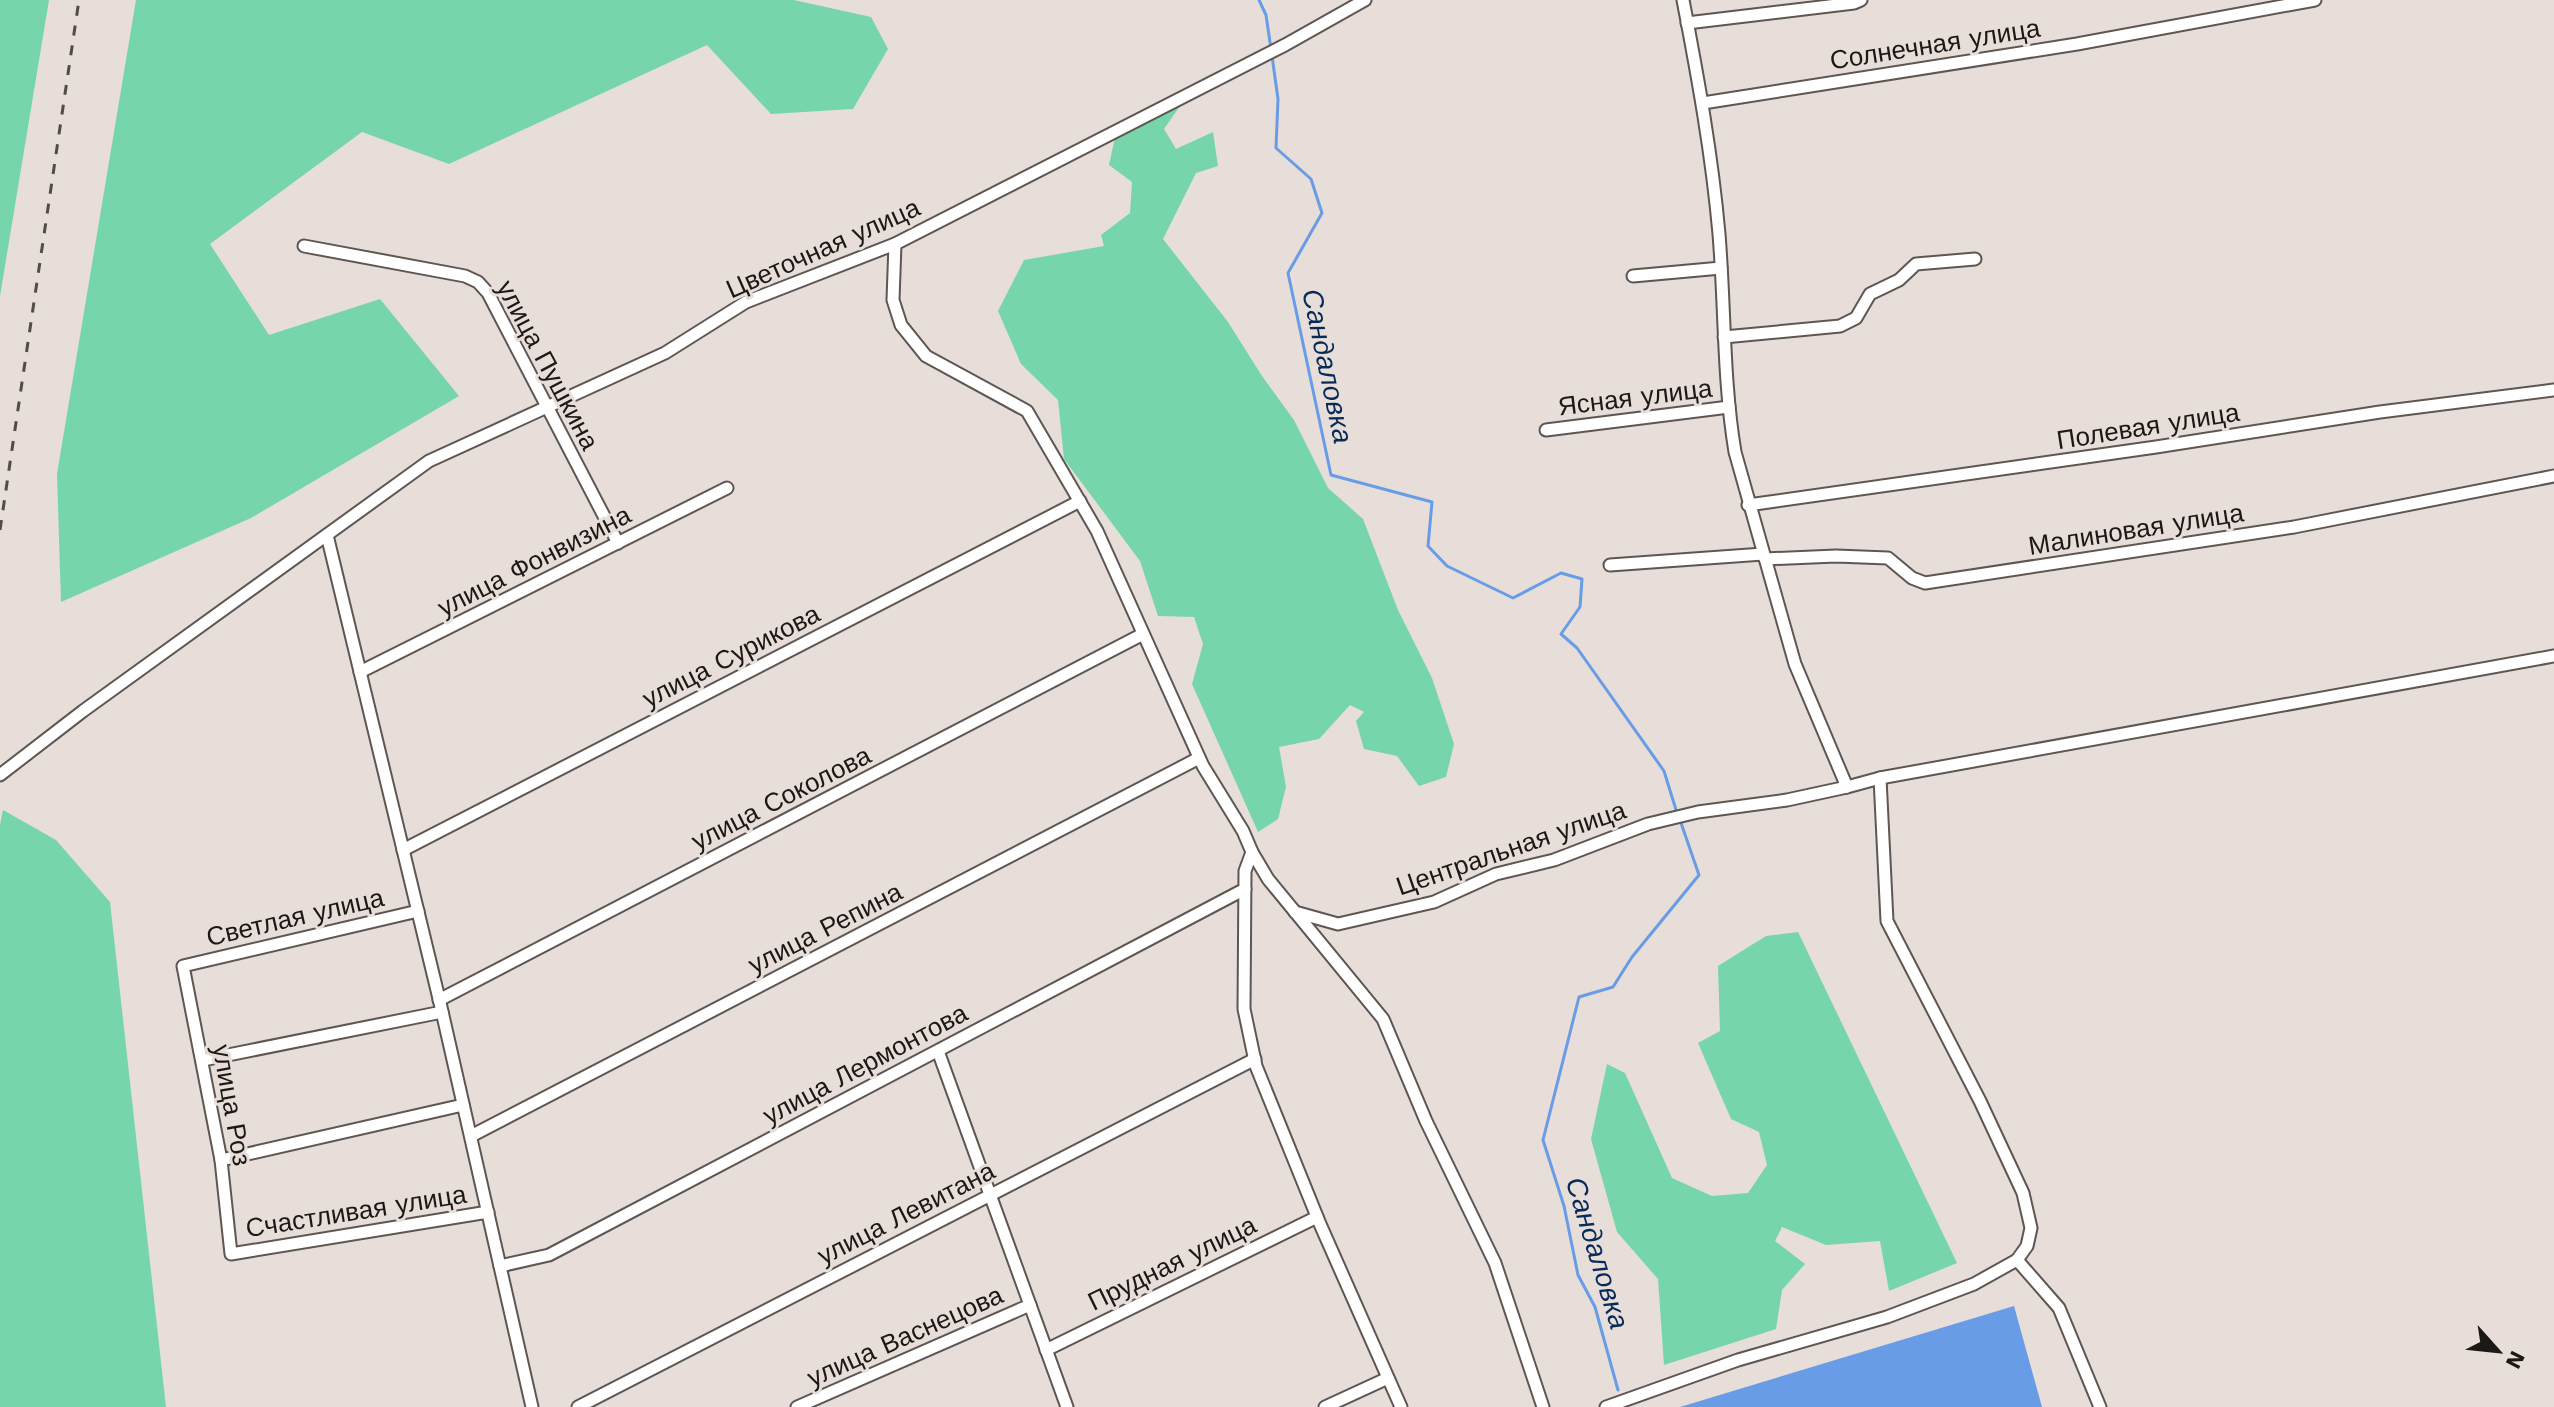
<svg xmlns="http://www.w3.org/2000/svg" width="2554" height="1407" font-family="'Work Sans',sans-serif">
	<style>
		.green { fill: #76d5ab }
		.water { fill: #699ce6 }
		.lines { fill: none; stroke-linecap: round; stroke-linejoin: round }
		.stream { stroke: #699ce6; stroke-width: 3 }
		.street-casing { stroke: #5e5652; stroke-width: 15 }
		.street { stroke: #fff; stroke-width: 11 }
		.rail { stroke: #514c49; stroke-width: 3; stroke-dasharray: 10 10; stroke-linecap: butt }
		.labels { text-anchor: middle; stroke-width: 6; stroke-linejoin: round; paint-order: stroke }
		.street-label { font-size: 26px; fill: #1c1816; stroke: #e7ded9 }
		.water-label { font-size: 28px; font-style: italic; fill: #082a58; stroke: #e7ded9 }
	</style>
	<rect width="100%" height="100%" fill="#e7ded9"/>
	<g class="green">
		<polygon points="0,0 49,0 0,296"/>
		<polygon points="136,0 794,0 871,17 888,49 853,109 771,114 707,45 449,164 362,132 210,244 269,335 380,299 459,396 251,518 61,602 57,474"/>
		<polygon points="1180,106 1164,129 1176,149 1213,132 1218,166 1196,173 1163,239 1228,322 1262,376 1294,420 1328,488 1363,519 1398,610 1432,678 1454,744 1446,777 1419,786 1397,756 1364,749 1356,721 1364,712 1350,705 1319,739 1279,747 1286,787 1278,819 1258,832 1192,684 1203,644 1194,617 1158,616 1140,561 1064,459 1058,400 1021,364 998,311 1024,260 1104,246 1101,235 1130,213 1132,182 1109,165 1116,133"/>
		<polygon points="3,810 56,840 110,902 166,1407 0,1407 0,825"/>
		<polygon points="1798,932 1957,1263 1889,1291 1880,1241 1826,1245 1782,1227 1775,1241 1805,1264 1782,1290 1776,1329 1664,1365 1658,1279 1617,1232 1591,1139 1607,1064 1625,1073 1672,1178 1712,1196 1748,1193 1767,1165 1759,1132 1731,1119 1698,1043 1720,1031 1718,966 1766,936"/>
	</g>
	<polygon class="water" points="2014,1306 2042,1407 1680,1407"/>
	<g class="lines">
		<g class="stream">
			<polyline points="1259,0 1266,15 1271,49"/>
			<polyline points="1272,56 1278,99 1276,148 1311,179 1322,213 1288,273 1331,475 1432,502 1428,546 1447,566 1513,598 1561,573 1582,579 1580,607 1561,634 1577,648 1664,771 1677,813"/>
			<polyline points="1618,1390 1595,1307 1578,1275 1564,1206 1543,1140 1579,997 1613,987 1632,957 1699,875 1680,820"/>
		</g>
		<defs>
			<g id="street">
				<path d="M1683,0c15,78 29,155 36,234 6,73 4,146 16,218l60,212 52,123 33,-9 674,-122"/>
				<polyline points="1687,23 1854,3 1861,0"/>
				<polyline points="1703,103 2077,44 2315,0"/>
				<polyline points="895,244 893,300 901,325 926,356 1027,411 1097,531 1203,766 1243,831 1252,852 1268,879 1383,1019 1426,1121 1495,1263 1543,1407"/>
				<polyline points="304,246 465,276 478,282 488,293 618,543"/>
				<polyline points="1633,276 1721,268"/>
				<polyline points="1724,337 1840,326 1856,318 1870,294 1899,280 1916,264 1975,259"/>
				<polyline points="1546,430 1729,407"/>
				<polyline points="1748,505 2156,447 2380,412 2554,390"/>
				<polyline points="327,535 441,1007 532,1407"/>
				<polyline points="1765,559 1836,556 1888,558 1912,578 1925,583 2294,527 2554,476"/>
				<polyline points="1610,565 1763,554"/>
				<polyline points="360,672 727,488"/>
				<polyline points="0,775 83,711 429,461 665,353 746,302 895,244 1285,45 1365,0"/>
				<polyline points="403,850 1080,501"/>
				<polyline points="1252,852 1245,871 1244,1009 1256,1066 1320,1224 1401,1407"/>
				<polyline points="418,911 183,966 221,1160 231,1254 488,1212"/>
				<polyline points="1295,912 1338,924 1434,902 1496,874 1554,860 1648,824 1698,812 1787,800 1847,787"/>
				<polyline points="439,1000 1143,634"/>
				<polyline points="938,1051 1067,1407"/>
				<polyline points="203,1060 442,1012"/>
				<polyline points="471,1136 1199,758"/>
				<polyline points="221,1160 463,1105"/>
				<polyline points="2017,1260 2059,1308 2100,1407"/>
				<polyline points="500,1266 549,1255 1245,889"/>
				<polyline points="1046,1350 1317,1217"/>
				<polyline points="578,1407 1255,1059"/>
				<polyline points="797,1407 1030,1305"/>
				<polyline points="1325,1407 1388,1378"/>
				<polyline points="1606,1407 1738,1360 1887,1317 1974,1284 2017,1260 2027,1246 2031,1228 2023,1193 1980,1101 1887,921 1880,778"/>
			</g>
		</defs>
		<use href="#street" class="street-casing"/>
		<use href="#street" class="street"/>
		<polyline class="rail" points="0,530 79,0"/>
	</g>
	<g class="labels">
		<g class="street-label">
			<text transform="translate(1935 44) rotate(-9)" y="9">Солнечная улица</text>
			<text transform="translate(823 248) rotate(-24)" y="9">Цветочная улица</text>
			<text transform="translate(548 365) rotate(62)" y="9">улица Пушкина</text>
			<text transform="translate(1635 397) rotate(-7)" y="9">Ясная улица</text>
			<text transform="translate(2148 426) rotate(-9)" y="9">Полевая улица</text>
			<text transform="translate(2136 529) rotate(-9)" y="9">Малиновая улица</text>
			<text transform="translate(534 561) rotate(-27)" y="9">улица Фонвизина</text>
			<text transform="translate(731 656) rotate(-27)" y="9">улица Сурикова</text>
			<text transform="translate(781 798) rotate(-27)" y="9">улица Соколова</text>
			<text transform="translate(1511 848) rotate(-19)" y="9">Центральная улица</text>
			<text transform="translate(295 917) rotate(-13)" y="9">Светлая улица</text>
			<text transform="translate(825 928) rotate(-27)" y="9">улица Репина</text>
			<text transform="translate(865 1064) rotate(-28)" y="9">улица Лермонтова</text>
			<text transform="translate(232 1105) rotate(80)" y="9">улица Роз</text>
			<text transform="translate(356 1211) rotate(-9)" y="9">Счастливая улица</text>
			<text transform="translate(906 1213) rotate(-27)" y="9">улица Левитана</text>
			<text transform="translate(1172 1263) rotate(-26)" y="9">Прудная улица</text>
			<text transform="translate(905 1336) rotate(-24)" y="9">улица Васнецова</text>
		</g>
		<g class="water-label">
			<text transform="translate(1328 366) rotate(78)" y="10">Сандаловка</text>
			<text transform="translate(1598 1253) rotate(73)" y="10">Сандаловка</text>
		</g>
	</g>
	<g transform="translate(2498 1351) rotate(117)" stroke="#e7ded9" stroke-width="6" paint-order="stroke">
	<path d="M0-6L14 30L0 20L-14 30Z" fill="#1c1816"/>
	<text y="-12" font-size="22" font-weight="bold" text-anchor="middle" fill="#1c1816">N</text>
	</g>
</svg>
